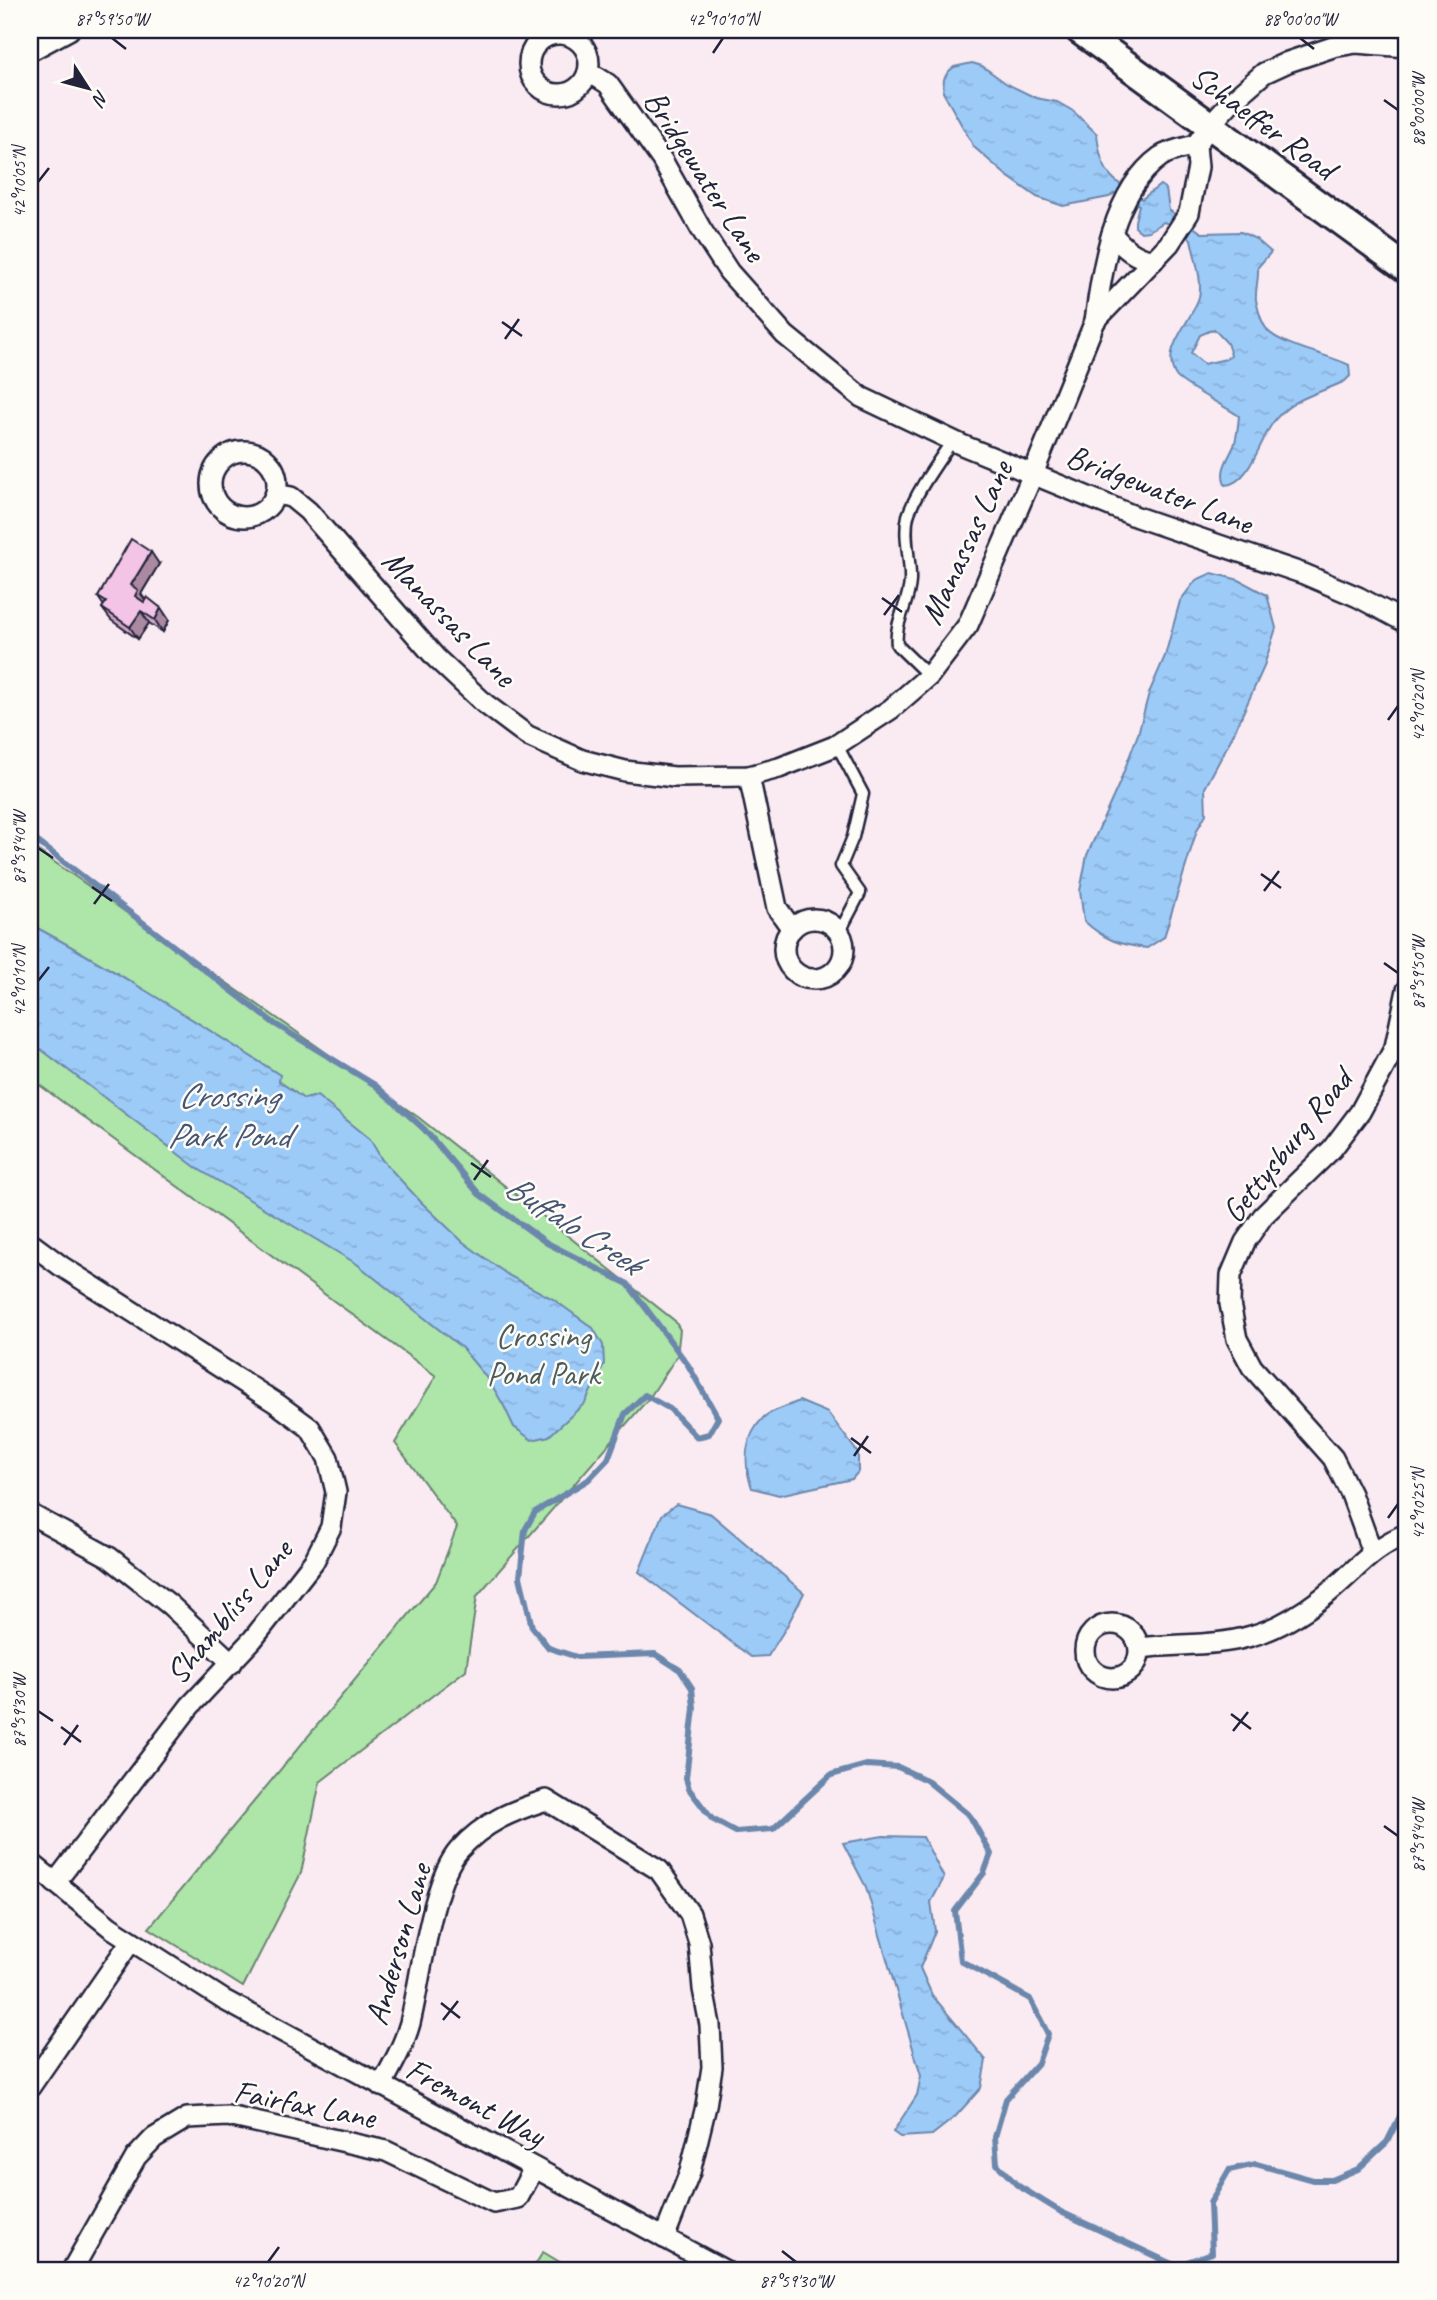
<svg xmlns="http://www.w3.org/2000/svg" width="1437" height="2300" font-family="Caveat,sans-serif">
	<style>
		.green { fill: #aee5a8; stroke: #688472; stroke-width: 2 }
		.water { fill: url(#water-ripples); stroke: #6c87ac; stroke-width: 2; fill-rule: evenodd }
		.lines { fill: none; stroke-linecap: round; stroke-linejoin: round }
		.stream { stroke: #6c87ac; stroke-width: 6 }
		.lane-casing { stroke: #22223b; stroke-width: 15 }
		.street-casing { stroke: #22223b; stroke-width: 24 }
		.secondary-casing { stroke: #22223b; stroke-width: 32 }
		.lane { stroke: #fdfcf7; stroke-width: 10 }
		.street { stroke: #fdfcf7; stroke-width: 19 }
		.secondary { stroke: #fdfcf7; stroke-width: 26 }
		.wall { fill: #d2a9c6; stroke: #22223b; stroke-width: 2 }
		.shaded-wall { fill: #ab89a1; stroke: #22223b; stroke-width: 2 }
		.building { fill: #f4c4e6; stroke: #22223b; stroke-width: 2 }
		.ticks { fill: none; stroke: #22223b; stroke-width: 2.5 }
		.labels { text-anchor: middle; stroke-width: 5; stroke-linejoin: round; paint-order: stroke }
		.street-label { font-size: 33px; fill: #22223b; stroke: #fdfcf7 }
		.park-label { font-size: 33px; fill: #4c5c5c; stroke: #fdfcf7 }
		.water-label { font-size: 35px; font-style: italic; fill: #475574; stroke: #fdfcf7 }
		.neatline { fill: none; stroke: #22223b; stroke-width: 2.5 }
		.ticks-label { font-size: 18px; text-anchor: middle; fill: #22223b }
	</style>
	<defs>
		<pattern id="water-ripples" width="26" height="14" patternUnits="userSpaceOnUse" patternTransform="scale(1.75)"><rect width="26" height="14" fill="#9dcbf8"/><path d="M2 4q2-2 4 0t4 0M15 11q2-2 4 0t4 0" fill="none" stroke="#87aed6"/></pattern>
	</defs>
	<rect width="100%" height="100%" fill="#faebf2"/>
	<filter id="ink" filterUnits="userSpaceOnUse"><feTurbulence type="fractalNoise" baseFrequency=".0143" numOctaves="2"/><feDisplacementMap in="SourceGraphic" scale="14" xChannelSelector="R" yChannelSelector="G"/><feConvolveMatrix kernelMatrix="1 2 1 2 8 2 1 2 1" color-interpolation-filters="sRGB"/></filter>
	<g filter="url(#ink)">
		<g class="green">
			<polygon points="30,845 418,1117 675,1321 680,1330 677,1356 650,1397 477,1596 466,1670 320,1782 301,1873 243,1987 149,1928 436,1582 457,1527 395,1443 436,1376 30,1078"/>
			<polygon points="543,2252 573,2270 532,2270"/>
		</g>
		<g class="water">
			<path d="M972,63l10,3 25,18 29,14 21,4 16,9 24,23c4,39 13,45 45,65l18,-14 6,4 3,21 33,23 39,-1 15,7 15,13 -13,15c1,12 -3,22 -2,33 2,10 5,23 12,31 14,15 60,23 81,34l1,11 -5,5c-26,13 -56,17 -73,43 -12,17 -23,60 -47,61 -6,-16 3,-25 9,-39 3,-9 4,-20 5,-30 -12,-9 -57,-31 -63,-40 -17,-27 16,-54 23,-79 4,-17 -5,-41 -8,-58l-27,-17 -15,9 -8,1 -6,-5v-6l4,-16 -24,-12 -6,4 -46,9 -26,-9 -30,-21 -33,-29 -31,-55 1,-13 4,-7 6,-5zM1214,329l13,14 4,12 -5,4 -22,5 -13,-11 9,-18z"/>
			<path d="M1212,573l27,7 28,15 9,33 -13,41 -31,68 -27,51 1,26 -9,16 -33,107 -17,11c-28,-3 -42,-8 -63,-27l-4,-30 7,-36 32,-71 19,-50 11,-41 16,-37 15,-55 16,-21z"/>
			<path d="M30,924c86,46 168,99 250,151l-1,6 25,18 13,-3 53,43 12,21 39,42 42,40 45,33 45,24 40,29 10,17 1,19 -19,39 -36,33 -17,4 -18,-13 -10,-21 -14,-24 -28,-34 -105,-84 -159,-95 -168,-128z"/>
			<path d="M799,1401l29,12 30,40v19l-6,7 -73,16 -27,-7c-9,-25 -8,-51 12,-71 8,-7 25,-11 35,-16z"/>
			<polygon points="676,1504 711,1514 804,1593 787,1626 768,1656 751,1657 639,1572 662,1515"/>
			<polygon points="883,1836 923,1837 944,1878 931,1902 935,1931 920,1968 932,1995 986,2060 981,2088 955,2117 932,2135 900,2137 893,2132 917,2095 921,2076 866,1887 843,1843"/>
		</g>
		<g class="lines">
			<polyline class="stream" points="30,836 275,1024 375,1085 424,1129 479,1194 547,1243 628,1284 688,1365 718,1418 709,1434 697,1437 670,1409 645,1395 625,1414 608,1459 588,1480 535,1512 525,1530 520,1577 532,1627 549,1648 577,1657 655,1654 680,1670 692,1688 694,1708 686,1778 689,1789 712,1819 736,1832 773,1829 831,1775 867,1765 898,1767 926,1780 970,1816 991,1854 984,1873 955,1911 961,1961 1030,1999 1048,2034 1038,2063 1006,2099 995,2137 997,2164 1017,2185 1061,2212 1176,2266 1212,2253 1210,2203 1229,2170 1256,2164 1313,2180 1332,2180 1358,2169 1387,2142 1407,2102"/>
			<defs>
				<g id="lane">
					<path d="M929,676l-32,-31c-3,-23 12,-41 13,-64 1,-21 -7,-44 -2,-65 7,-23 30,-54 44,-75"/>
					<polyline points="837,745 863,794 853,837 841,866 860,893 839,933"/>
				</g>
				<g id="street">
					<circle cx="559" cy="64" r="30"/>
					<polyline points="30,51 69,30"/>
					<polyline points="587,75 597,77 608,84 662,160 701,229 729,272 785,335 861,397 962,445 1137,517 1304,574 1358,597 1407,623"/>
					<path d="M1112,234c12,14 22,23 41,27"/>
					<path d="M1095,321c7,-53 18,-130 65,-164 10,-7 25,-9 36,-12"/>
					<circle cx="244" cy="484" r="33"/>
					<polyline points="276,494 291,497 308,511 436,658 484,703 528,736 582,760 625,771 674,777 749,776 779,768 835,746 891,709 929,676 968,625 1033,474 1095,321 1169,244 1189,213 1198,167 1196,145 1210,125 1231,102 1264,73 1288,62 1333,47 1356,43 1407,47"/>
					<polyline points="749,776 777,908 792,929"/>
					<circle cx="814" cy="949" r="30"/>
					<polyline points="30,1243 61,1266 276,1403 310,1428 328,1458 336,1492 331,1527 314,1561 253,1639 190,1706 55,1883"/>
					<polyline points="30,1514 109,1557 170,1605 232,1663"/>
					<polyline points="1372,1552 1351,1494 1333,1458 1252,1367 1237,1339 1230,1304 1231,1275 1245,1242 1263,1216 1332,1149 1360,1112 1395,1047 1407,990"/>
					<circle cx="1112" cy="1651" r="27"/>
					<path d="M1139,1648c36,-5 76,-1 112,-12 26,-7 50,-22 71,-38 29,-22 49,-51 85,-64"/>
					<polyline points="30,1862 110,1927 224,2000 724,2270"/>
					<path d="M381,2086c11,-20 23,-41 29,-63 11,-44 21,-142 49,-173 25,-28 53,-39 87,-50l113,70 31,44 9,29 4,46 7,36 2,42 -6,39 -16,66 -26,66"/>
					<polyline points="30,2087 131,1941"/>
					<polyline points="72,2270 136,2157 154,2138 187,2118 228,2116 386,2151 494,2203 518,2198 534,2168"/>
				</g>
				<polyline id="secondary" points="1079,30 1407,269"/>
			</defs>
			<use href="#lane" class="lane-casing"/>
			<use href="#street" class="street-casing"/>
			<use href="#secondary" class="secondary-casing"/>
			<use href="#lane" class="lane"/>
			<use href="#street" class="street"/>
			<use href="#secondary" class="secondary"/>
		</g>
		<polygon class="wall" points="159,564 141,594 145,600 161,608 169,620 163,632 149,623 138,639 111,620 102,608 104,606 98,597"/>
		<g class="shaded-wall">
			<polygon points="151,552 159,564 141,594 147,602 144,608 135,596 131,585"/>
			<polygon points="161,608 169,620 163,632 155,620"/>
			<polygon points="141,611 149,623 138,639 130,627"/>
		</g>
		<polygon class="building" points="131,539 151,552 131,585 138,590 135,596 144,602 147,597 161,608 155,620 141,611 130,627 102,608 106,602 98,597"/>
	</g>
	<path class="ticks" d="M112,38l14,11M1300,38l14,11M713,53l10,-15M1384,100l14,10M38,182l11,-14M502,322l20,14M505,339l14,-20M882,598l20,14M884,615l15,-20M1388,720l10,-14M38,848l15,10M1261,874l20,14M92,887l20,14M1264,891l15,-20M94,904l15,-20M1384,963l14,10M38,981l11,-14M471,1163l20,14M474,1180l14,-20M851,1438l20,15M854,1456l14,-20M1388,1518l10,-14M38,1711l15,10M1231,1714l20,15M61,1727l20,15M1233,1731l15,-19M64,1745l14,-20M1384,1826l14,10M441,2003l19,15M443,2020l15,-19M782,2251l14,11M268,2262l11,-15"/>
	<g class="labels">
		<g class="street-label">
			<text transform="translate(1264 121) rotate(36)" y="12">Schaeffer Road</text>
			<text transform="translate(706 175) rotate(57)" y="12">Bridgewater Lane</text>
			<text transform="translate(1160 488) rotate(21)" y="12">Bridgewater Lane</text>
			<text transform="translate(965 542) rotate(-65)" y="12">Manassas Lane</text>
			<text transform="translate(450 617) rotate(46)" y="12">Manassas Lane</text>
			<text transform="translate(1286 1145) rotate(-51)" y="12">Gettysburg Road</text>
			<text transform="translate(228 1611) rotate(-50)" y="12">Shambliss Lane</text>
			<text transform="translate(397 1944) rotate(-74)" y="12">Anderson Lane</text>
			<text transform="translate(476 2101) rotate(28)" y="12">Fremont Way</text>
			<text transform="translate(305 2103) rotate(11)" y="12">Fairfax Lane</text>
		</g>
		<g class="park-label">
			<text x="543" y="1347">Crossing<tspan x="543" dy="38">Pond Park</tspan></text>
		</g>
		<g class="water-label">
			<text x="228" y="1107">Crossing<tspan x="228" dy="40">Park Pond</tspan></text>
			<text transform="translate(574 1224) rotate(33)" y="12">Buffalo Creek</text>
		</g>
	</g>
	<rect width="1437" height="2300" fill="none" stroke="#fdfcf7" stroke-width="77"/>
	<g transform="translate(88 88) rotate(126)" stroke="#fdfcf7" stroke-width="5" paint-order="stroke">
	<path d="M0-5L12 26L0 18L-12 26Z" fill="#22223b"/>
	<text y="-10" font-size="19" font-weight="bold" text-anchor="middle" fill="#22223b">N</text>
	</g>
	<rect x="38" y="38" width="1360" height="2224" class="neatline"/>
	<g class="ticks-label">
		<text x="112" y="25">87°59'50"W</text>
		<text x="723" y="25">42°10'10"N</text>
		<text x="1300" y="25">88°00'00"W</text>
		<text transform="translate(1418 110) rotate(-90)" y="6">88°00'00"W</text>
		<text transform="translate(19 182) rotate(-90)" y="6">42°10'05"N</text>
		<text transform="translate(1418 706) rotate(-90)" y="6">42°10'20"N</text>
		<text transform="translate(19 848) rotate(-90)" y="6">87°59'40"W</text>
		<text transform="translate(1418 973) rotate(-90)" y="6">87°59'50"W</text>
		<text transform="translate(19 981) rotate(-90)" y="6">42°10'10"N</text>
		<text transform="translate(1418 1504) rotate(-90)" y="6">42°10'25"N</text>
		<text transform="translate(19 1711) rotate(-90)" y="6">87°59'30"W</text>
		<text transform="translate(1418 1836) rotate(-90)" y="6">87°59'40"W</text>
		<text x="268" y="2287">42°10'20"N</text>
		<text x="796" y="2287">87°59'30"W</text>
	</g>
</svg>
